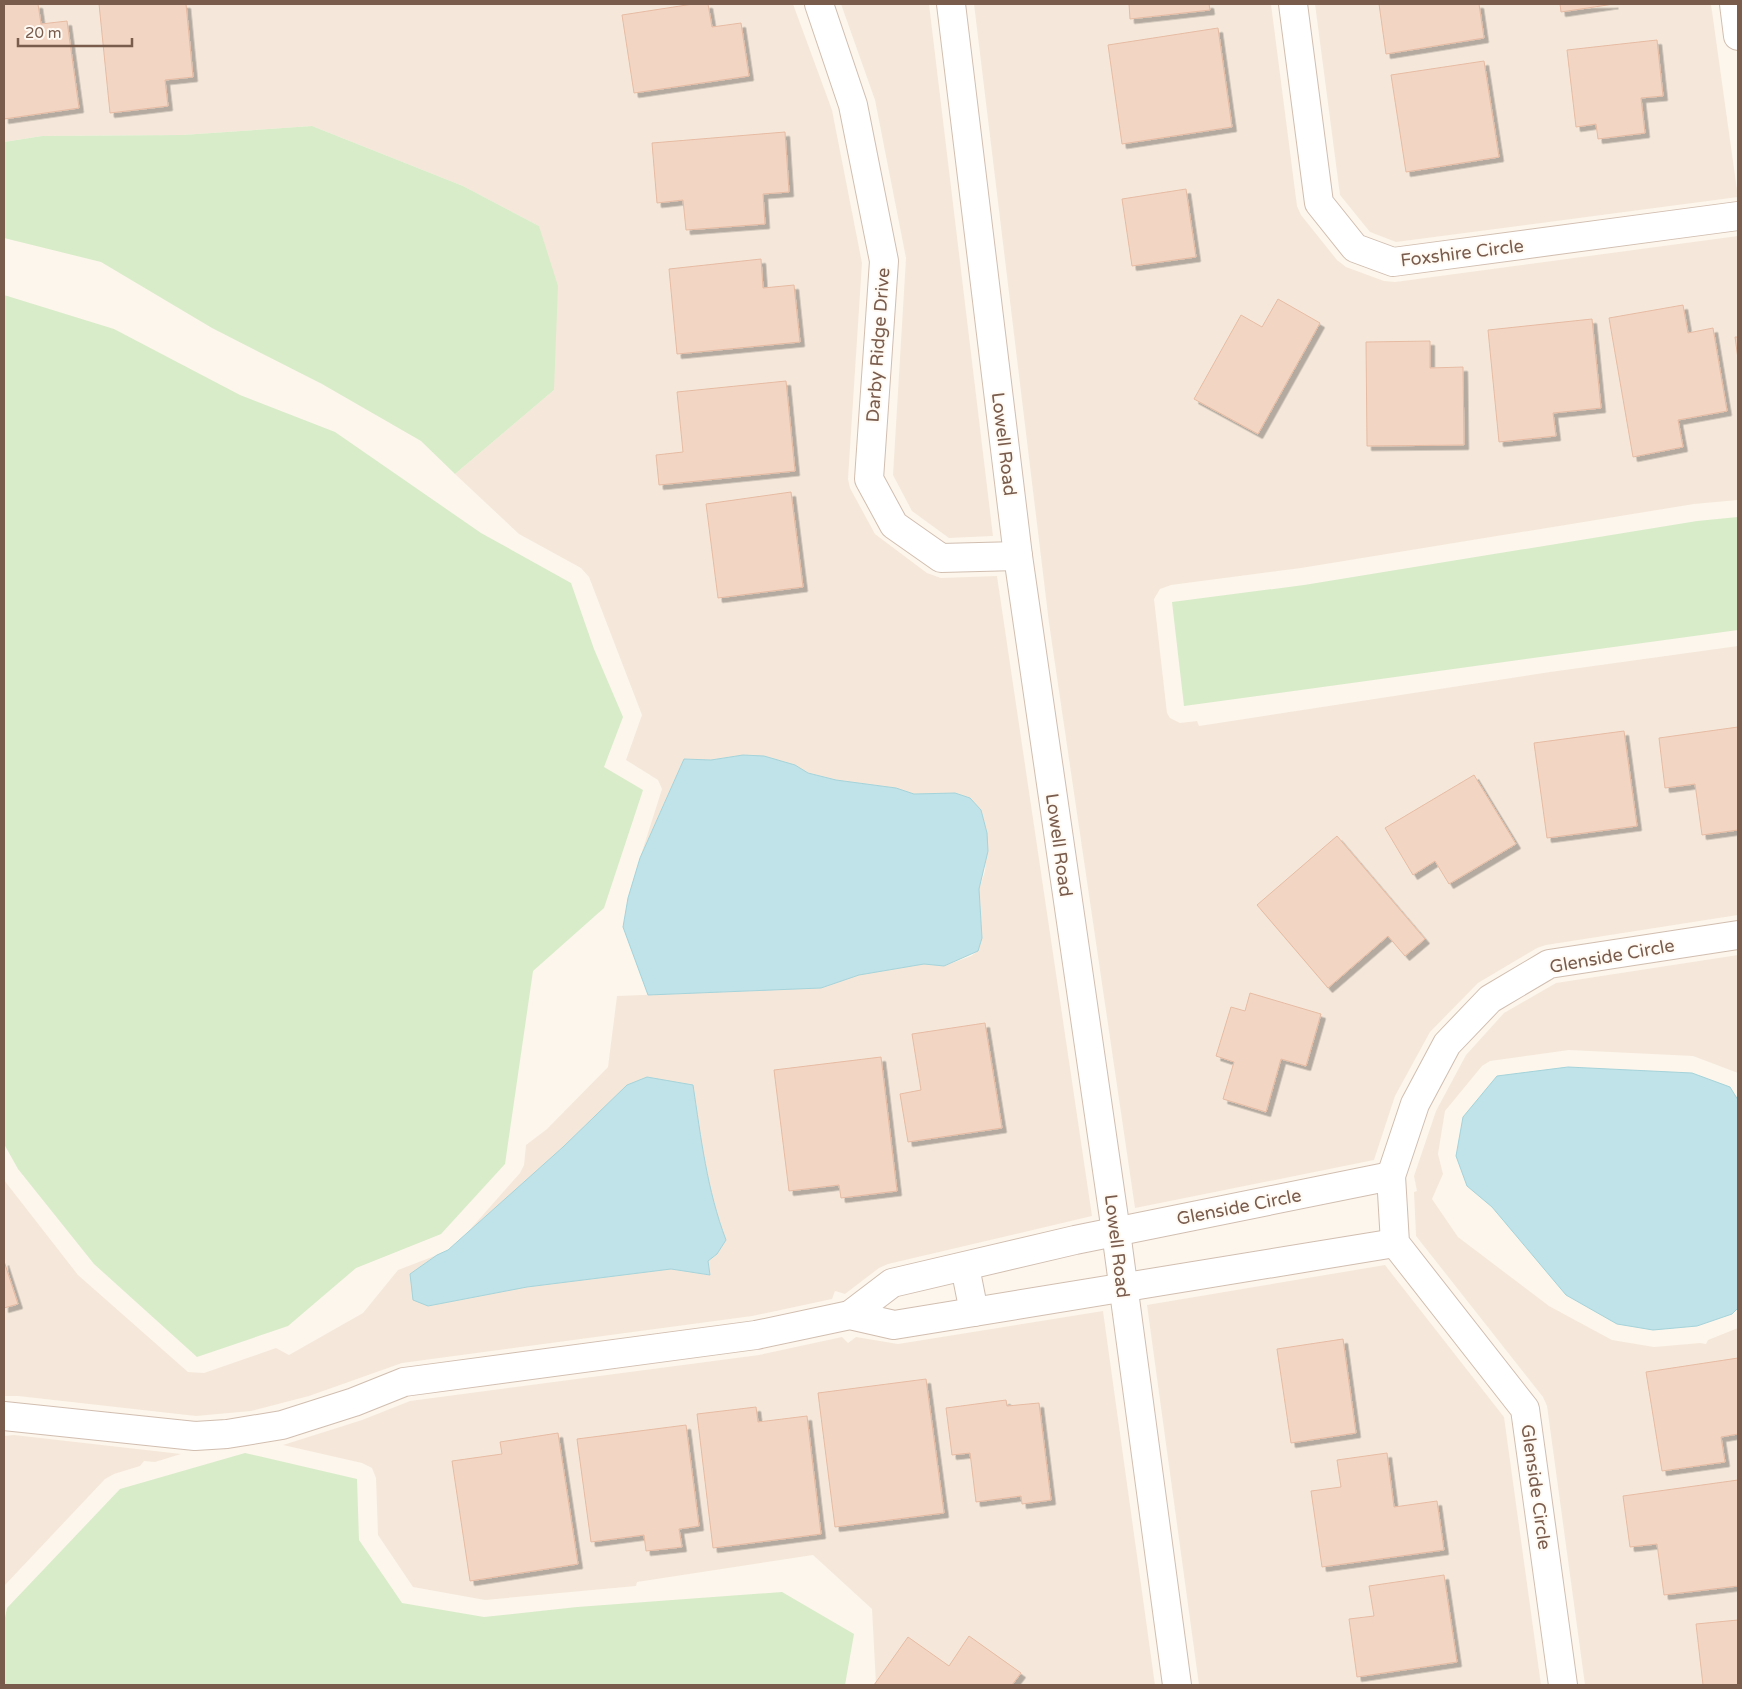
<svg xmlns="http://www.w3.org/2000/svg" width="1742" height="1689" font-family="'Varela Round',sans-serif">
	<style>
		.residential { fill: #f5e8da }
		.green { fill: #d8ecc9 }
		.water { fill: #bfe3e8; stroke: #a5d3da }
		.building { fill: #f3d5c3; stroke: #e6bba3; filter: url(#shadow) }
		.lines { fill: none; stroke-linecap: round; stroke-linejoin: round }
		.minor-casing { stroke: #d1beb0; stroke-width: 30 }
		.tertiary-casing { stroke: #d1beb0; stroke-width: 30 }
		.minor { stroke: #fff; stroke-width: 28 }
		.tertiary { stroke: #fff; stroke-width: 28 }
		.labels { text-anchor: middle; stroke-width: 4; stroke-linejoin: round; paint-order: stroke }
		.street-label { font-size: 18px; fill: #7a5c4d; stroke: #fffaf3 }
	</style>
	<defs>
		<filter id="shadow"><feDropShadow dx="4.5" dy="4.5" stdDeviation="0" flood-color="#0004"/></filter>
	</defs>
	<rect width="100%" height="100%" fill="#fdf6ec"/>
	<g class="residential">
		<polygon points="4,4 793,4 832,110 862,263 848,479 850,488 875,534 927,573 941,578 997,576 1092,1216 888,1264 879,1268 845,1294 835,1291 832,1299 752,1316 402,1363 309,1396 251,1411 196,1416 18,1396 4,1396 4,1180 78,1275 188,1372 204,1373 276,1348 289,1355 363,1313 398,1270 437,1255 410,1274 428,1306 527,1287 671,1269 709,1275 708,1261 717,1254 726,1240 713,1207 703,1154 693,1086 647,1077 627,1085 563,1147 467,1233 520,1173 524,1165 526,1145 547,1129 608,1067 617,996 821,988 859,975 924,964 944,966 971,956 978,951 982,938 979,889 985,871 987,833 980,810 970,798 955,793 914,794 896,788 836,780 808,773 795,765 743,755 711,760 684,759 640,858 662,789 658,780 626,760 642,715 589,577 581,568 519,534 455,474 554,390 539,226 463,186 312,126 182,135 42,136 4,142"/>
		<polygon points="841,4 929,4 993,536 949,538 912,511 893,475 906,258 875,100"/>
		<polygon points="974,4 1271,4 1297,206 1301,215 1337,260 1346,267 1384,281 1395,282 1738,236 1738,500 1694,504 1301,568 1171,585 1160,589 1154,599 1167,713 1170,718 1180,723 1197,721 1199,726 1550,672 1738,646 1738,915 1546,945 1537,948 1478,983 1430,1032 1395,1096 1374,1160 1135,1208 1049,623"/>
		<polygon points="1315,4 1711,4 1738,197 1396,242 1370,232 1340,195"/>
		<polygon points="1738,955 1738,1073 1693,1056 1569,1050 1490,1061 1482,1066 1445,1111 1438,1154 1443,1174 1432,1199 1458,1237 1549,1306 1612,1340 1654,1347 1700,1343 1706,1344 1708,1340 1738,1328 1738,1685 1585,1685 1547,1406 1543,1397 1416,1236 1414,1192 1417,1191 1414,1176 1436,1111 1466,1055 1504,1013 1556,983"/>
		<polygon points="1385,1265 1504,1417 1541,1685 1199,1685 1147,1305"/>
		<polygon points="1103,1311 1155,1685 876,1685 872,1609 813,1555 637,1582 636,1586 485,1600 413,1587 378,1535 376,1478 372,1468 362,1463 283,1445 362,1420 410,1401 759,1355 842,1337 848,1343 856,1337 898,1344"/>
		<polygon points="14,1435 181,1454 155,1462 144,1461 140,1466 114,1474 105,1479 4,1586 4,1436"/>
	</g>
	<g class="green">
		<polygon points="312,126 463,186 539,226 558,286 554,390 455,474 421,441 322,384 212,328 101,262 4,238 4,142 42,136 182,135"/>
		<polygon points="4,295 114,329 240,395 335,432 481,533 571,583 594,649 623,717 604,767 643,790 604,908 533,971 505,1164 441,1234 356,1268 288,1326 197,1357 94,1264 18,1169 4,1144"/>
		<polygon points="1738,517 1738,630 1184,706 1172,602 1304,585 1697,521"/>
		<polygon points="245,1453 357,1479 359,1540 402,1603 484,1617 577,1607 782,1592 854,1634 845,1685 4,1685 4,1622 7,1608 120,1489"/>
	</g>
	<g class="water">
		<polygon points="743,755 764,756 795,765 808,773 836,780 896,788 914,794 955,793 970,798 981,810 987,833 988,851 979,889 982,938 978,951 944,966 924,964 859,975 821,988 648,995 623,927 628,898 640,858 684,759 711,760"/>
		<polygon points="1568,1067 1692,1073 1730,1087 1738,1100 1738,1308 1732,1314 1697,1326 1653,1330 1617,1324 1566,1295 1492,1207 1467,1186 1456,1156 1463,1117 1497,1076"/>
		<path d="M647,1077l46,8c8,53 14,105 33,155l-9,14 -9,7 2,14 -39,-6 -144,18 -99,19 -15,-6 -3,-26 27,-19 11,-5 115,-103 64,-62z"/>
	</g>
	<g class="building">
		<polygon points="4,4 38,4 41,24 67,21 79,108 4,119"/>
		<polygon points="99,4 186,4 193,77 165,80 168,106 110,113"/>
		<polygon points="693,4 708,4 712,27 741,23 749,76 634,93 622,15"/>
		<polygon points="1129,4 1209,4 1210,10 1130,19"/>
		<polygon points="1379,4 1479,4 1484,38 1386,54"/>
		<polygon points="1560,4 1614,4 1561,12"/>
		<polygon points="1218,28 1232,127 1122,144 1108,45"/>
		<polygon points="1657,40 1663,96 1641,98 1645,133 1598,139 1596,124 1576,127 1567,50"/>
		<polygon points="1484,61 1499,157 1406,172 1391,75"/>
		<polygon points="785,132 789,192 763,194 765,224 686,230 683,200 657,203 652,143"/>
		<polygon points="1186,189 1196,257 1132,266 1122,199"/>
		<polygon points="761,259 763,288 794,285 800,342 677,354 669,269"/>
		<polygon points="1278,299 1320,323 1258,434 1194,399 1241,315 1262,327"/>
		<polygon points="1683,305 1688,333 1713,328 1727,411 1678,420 1683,447 1633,457 1609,318"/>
		<polygon points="1592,319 1601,408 1553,413 1556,436 1499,442 1488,330"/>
		<polygon points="1735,337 1738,337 1738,359"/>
		<polygon points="1430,341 1430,368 1463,367 1464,445 1367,446 1366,342"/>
		<polygon points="786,381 795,471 659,485 656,455 683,452 677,392"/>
		<polygon points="791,492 803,587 718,598 706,504"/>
		<polygon points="1738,727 1738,830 1702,835 1695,784 1665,788 1659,738"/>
		<polygon points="1624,731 1637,826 1547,838 1534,743"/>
		<polygon points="1474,775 1516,844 1449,884 1435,861 1413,875 1385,828"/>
		<polygon points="1337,836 1425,939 1405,956 1388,936 1328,988 1257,905"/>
		<polygon points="1250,993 1321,1014 1306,1066 1281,1059 1266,1112 1223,1099 1234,1062 1216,1056 1231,1007 1245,1011"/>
		<polygon points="985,1023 1002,1128 908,1142 900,1094 921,1090 912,1034"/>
		<polygon points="881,1057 897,1191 841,1198 839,1185 789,1191 774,1070"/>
		<polygon points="4,1261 18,1304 4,1308"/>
		<polygon points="1343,1339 1356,1433 1291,1443 1277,1349"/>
		<polygon points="1738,1358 1738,1434 1721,1437 1725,1462 1662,1471 1646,1372"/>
		<polygon points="926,1379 944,1513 835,1527 818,1393"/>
		<polygon points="1006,1400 1007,1406 1039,1403 1051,1500 1022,1504 1021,1496 976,1502 970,1453 952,1455 946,1408"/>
		<polygon points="756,1407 758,1422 807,1416 821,1534 713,1548 697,1414"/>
		<polygon points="686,1425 699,1526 679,1529 682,1547 646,1551 644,1535 591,1542 577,1439"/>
		<polygon points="558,1433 578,1564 470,1581 452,1461 502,1454 500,1442"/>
		<polygon points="1387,1453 1394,1507 1437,1501 1444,1550 1322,1567 1311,1491 1341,1487 1337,1460"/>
		<polygon points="1738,1480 1738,1586 1664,1595 1657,1544 1630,1547 1623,1496"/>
		<polygon points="1444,1575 1457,1662 1357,1677 1349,1619 1374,1616 1369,1586"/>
		<polygon points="1738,1620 1738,1685 1703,1685 1696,1624"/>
		<polygon points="969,1636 1021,1673 1012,1685 874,1685 908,1637 949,1666"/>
	</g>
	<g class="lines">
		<defs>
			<g id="minor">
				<polyline points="819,4 853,105 884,261 869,479 894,525 941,558 1018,556"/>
				<polyline points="1293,4 1319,203 1355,248 1393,262 1738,216"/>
				<polyline points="1734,4 1738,36"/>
				<polyline points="965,1267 974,1312"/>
				<polyline points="850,1315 892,1283 1075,1240 1391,1176"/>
				<polyline points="4,1416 195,1436 227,1434 282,1425 354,1402 404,1382 756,1335 850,1315 894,1325 1395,1243"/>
				<polyline points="1563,1685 1525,1409 1395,1243 1391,1176 1415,1104 1447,1044 1490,999 1549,964 1738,935"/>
			</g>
			<polyline id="tertiary" points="951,4 1018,556 1116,1232 1177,1685"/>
		</defs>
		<use href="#minor" class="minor-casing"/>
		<use href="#tertiary" class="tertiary-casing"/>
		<use href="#minor" class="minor"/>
		<use href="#tertiary" class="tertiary"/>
	</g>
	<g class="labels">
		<g class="street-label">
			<text transform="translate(1462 253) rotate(-7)" y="6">Foxshire Circle</text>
			<text transform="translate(878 345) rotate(-86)" y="6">Darby Ridge Drive</text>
			<text transform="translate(1004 444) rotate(83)" y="6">Lowell Road</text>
			<text transform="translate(1059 845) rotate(82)" y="6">Lowell Road</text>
			<text transform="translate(1612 956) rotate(-10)" y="6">Glenside Circle</text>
			<text transform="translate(1239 1207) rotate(-11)" y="6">Glenside Circle</text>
			<text transform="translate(1117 1246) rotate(83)" y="6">Lowell Road</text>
			<text transform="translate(1536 1487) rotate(82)" y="6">Glenside Circle</text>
		</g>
	</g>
	<rect width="1742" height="1689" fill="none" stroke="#7a5c4d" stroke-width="10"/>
	<path d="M18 38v8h114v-8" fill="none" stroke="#7a5c4d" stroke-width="2.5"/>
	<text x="25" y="38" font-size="15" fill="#7a5c4d" stroke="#fffaf3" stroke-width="4" paint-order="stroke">20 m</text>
</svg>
